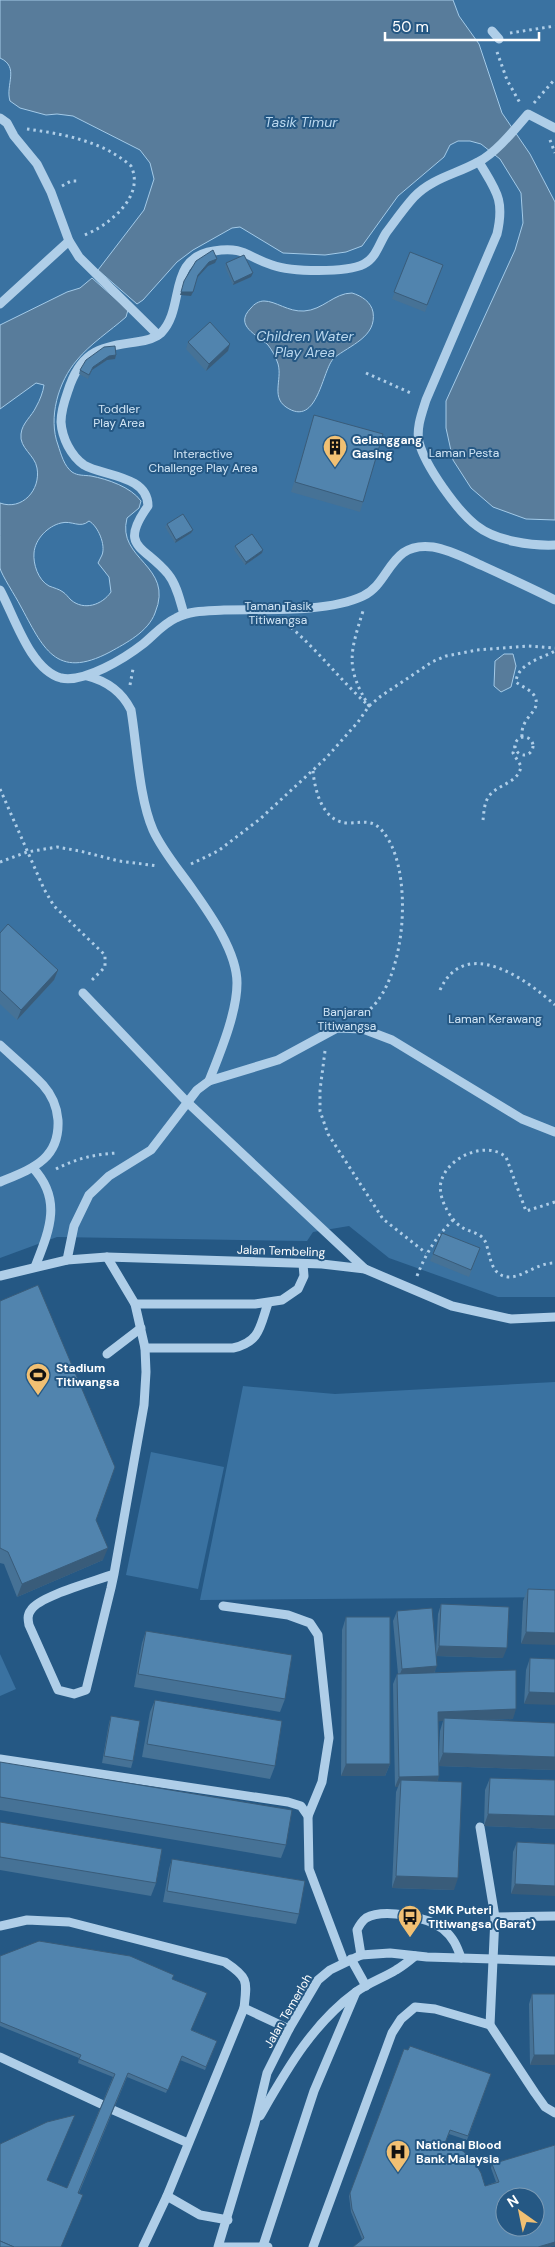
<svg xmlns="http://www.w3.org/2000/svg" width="555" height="2247" font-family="'DM Sans',sans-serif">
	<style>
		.green { fill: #3a72a1 }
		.water { fill: #587c9b; stroke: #a3cae8; fill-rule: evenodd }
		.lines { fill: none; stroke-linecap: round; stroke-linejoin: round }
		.path { stroke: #afcee8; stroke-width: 3; stroke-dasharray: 2.5 4; stroke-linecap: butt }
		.minor { stroke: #afcee8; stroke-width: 9 }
		.wall { fill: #467296; fill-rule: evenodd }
		.shaded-wall { fill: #395c7a }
		.building { fill: #5184ae; stroke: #395c7a; fill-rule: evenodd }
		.labels { text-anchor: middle; stroke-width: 4; stroke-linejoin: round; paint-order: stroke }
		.park-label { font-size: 12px; fill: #d2e6f6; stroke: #255884 }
		.poi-label { font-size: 12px; font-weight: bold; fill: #fff; stroke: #255884; text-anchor: start }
		.street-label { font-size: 12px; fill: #fff; stroke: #255884 }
		.water-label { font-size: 14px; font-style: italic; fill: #bad8ef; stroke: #255884 }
	</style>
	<rect width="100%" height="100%" fill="#255884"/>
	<g class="green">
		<polygon points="0,0 555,0 555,1297 498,1297 389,1258 349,1226 313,1232 307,1241 57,1237 0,1258"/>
		<polygon points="555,1382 555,1597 200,1600 243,1386 335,1394"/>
		<polygon points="151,1452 224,1467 198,1589 126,1575"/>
		<polygon points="0,1654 16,1689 0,1696"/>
	</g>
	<g class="water">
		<path d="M0,0h453l6,16 20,28 23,69 28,41 25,48v318l-29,-1 -33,-12 -22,-19 -18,-28 -7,-32v-27l69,-151 8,-27 -2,-30 -21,-34 -19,-15 -11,-3h-12l-8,4 -6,12 -46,39 -36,50 -16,6 -21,3 -42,-2 -43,-26 -8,1 -39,22 -16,12 -34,38 -6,4 -39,-34 46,-60 10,-31 -4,-16 -10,-13 -67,-34 -16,-2 -11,1 -26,-7 -10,-7c-5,-16 10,-34 -10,-43z"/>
		<path d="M92,278l36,32 -2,7c-16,14 -36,27 -49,43 -19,22 -29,58 -19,85 3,9 6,21 14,27 6,4 12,3 19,4 16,3 40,11 50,25l-2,7 -12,10c-11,42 48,47 28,95 -7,19 -29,30 -45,39 -55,29 -67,-5 -90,-47 -4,-8 -19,-31 -20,-37 0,-21 0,-44 0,-65 22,8 41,-13 37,-35 -2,-13 -18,-20 -16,-34 1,-11 11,-18 15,-27 4,-7 7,-15 8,-22l-8,-2 -36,26v-84l67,-33 13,-4zM89,521c9,5 17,24 13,34 -1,3 -3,5 -4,8l11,14 2,15c-9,13 -27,19 -40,8 -3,-3 -5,-6 -8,-8 -4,-3 -9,-4 -14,-6 -11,-6 -16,-22 -15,-33 1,-14 14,-27 27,-30 11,-3 19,6 28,-2z"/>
		<path d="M352,293c10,3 19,9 21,19 4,25 -23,33 -39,46 -12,11 -16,71 -48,49 -16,-11 -2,-30 -9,-46 -2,-5 -5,-11 -9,-16 -10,-10 -35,-19 -17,-37 3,-4 8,-7 13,-7 12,0 24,11 40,10 19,-1 30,-18 48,-18z"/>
		<polygon points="504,654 513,654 516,666 511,687 501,692 494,686 495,661"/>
	</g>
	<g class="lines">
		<g class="path">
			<polyline points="510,33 555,26"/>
			<polyline points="497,52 507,80 520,103"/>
			<polyline points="534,103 555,79"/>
			<path d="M27,129c36,5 76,12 104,37 15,31 -24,61 -49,70"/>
			<polyline points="550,140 555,153"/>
			<polyline points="62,186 71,181 77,181"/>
			<polyline points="366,373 413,394"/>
			<path d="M286,623c31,26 54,57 83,83 -24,-39 -19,-53 -6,-95"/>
			<polyline points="130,685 133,669"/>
			<circle cx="524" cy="746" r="9"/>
			<path d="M522,737c-2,-21 20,-25 13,-40 -3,-7 -13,-10 -19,-15 1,-18 26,-24 39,-31"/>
			<path d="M313,771c2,21 10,52 36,52 19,-1 27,-4 39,16 25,40 18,147 -24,175"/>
			<polyline points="0,789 44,889 54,906 105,955 105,967 91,981"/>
			<path d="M483,820c1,-8 1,-17 6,-24 9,-12 30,-13 32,-30l-8,-13 2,-7"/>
			<polyline points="0,862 27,852 57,847 80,851 119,861 158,866"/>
			<polyline points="191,864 218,851 260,819 326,758 358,722 369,706 381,696 432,662 446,656 477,650 528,646 555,648"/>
			<path d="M440,990c25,-55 86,-11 115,15"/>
			<polyline points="325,1051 320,1090 320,1111 328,1134 383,1219 426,1253"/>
			<path d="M56,1169c19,-10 39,-15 61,-16"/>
			<path d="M555,1202l-29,9 -20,-54c-20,-17 -59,0 -65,25 -2,8 1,19 5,26 3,7 10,16 17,20 7,4 18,5 22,13 6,13 4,34 23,36 14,1 28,-14 47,-14"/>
			<path d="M417,1276c9,-23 19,-39 36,-56"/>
		</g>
		<g class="minor">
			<polyline points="492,31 499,39"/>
			<polyline points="0,118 7,123 14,136 37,164 51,192 69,241 79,257 158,335"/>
			<path d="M479,162c17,29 26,37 18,72l-71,166c-4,13 -10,28 -7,42 6,24 39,70 58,84 19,15 55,20 78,19"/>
			<polyline points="0,304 69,241"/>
			<path d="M0,590c14,25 30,80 61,88 24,5 64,-20 82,-34 11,-9 20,-20 33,-26 15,-8 32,-7 48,-8 40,-1 103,3 139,-14 28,-13 26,-55 70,-49 18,3 34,12 50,19 24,11 48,22 72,34"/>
			<path d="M184,614c-4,-13 -7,-29 -16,-40 -24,-29 -50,-26 -20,-68 0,-31 -46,-30 -64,-41 -13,-9 -22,-27 -23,-43 0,-14 5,-25 9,-37 13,-35 32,-38 66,-43 9,-1 18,-3 25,-9 25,-25 5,-75 53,-82 30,-5 33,6 58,14 19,7 74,8 92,-1 12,-6 15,-20 22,-31 9,-12 18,-25 28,-36 18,-19 43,-23 64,-35 18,-9 37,-33 50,-48l27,14"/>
			<path d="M87,676c20,5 35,16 44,34 6,36 8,88 22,120 10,22 27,41 40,60 17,24 44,62 44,93 0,30 -17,70 -28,98"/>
			<polyline points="83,993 187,1102 365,1269"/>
			<path d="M0,1045c14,13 30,26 43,40 9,10 14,22 15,35 2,40 -27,49 -58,62"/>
			<path d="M33,1168c30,32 16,63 2,99"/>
			<path d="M107,1257l28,47 10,44 1,24 -2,33 -30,169 -3,14 -25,102 -12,4 -16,-4 -29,-65c-1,-5 -2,-10 2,-15 8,-14 65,-29 83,-36"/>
			<polyline points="67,1260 74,1226 89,1195 109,1176 151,1150 197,1090 209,1081 278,1060 337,1028 363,1029 392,1040 522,1119 555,1132"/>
			<polyline points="0,1276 67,1260 107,1257 322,1264 365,1269 452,1306 511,1319 555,1317"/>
			<polyline points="135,1304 255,1304 282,1300 298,1289 304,1276 303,1264"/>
			<path d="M145,1348h88c27,-6 27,-21 35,-45"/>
			<polyline points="107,1354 141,1328"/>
			<polyline points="223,1606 288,1615 310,1623 318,1635 329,1738 322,1782 308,1816"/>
			<polyline points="0,1759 288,1802 301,1806 308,1816 309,1869 344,1962"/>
			<polyline points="480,1827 495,1917 490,2025 535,2093 545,2107 555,2113"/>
			<polyline points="495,1917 555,1916"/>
			<path d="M0,1926l27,-6 42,2 156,40c24,16 22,19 19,46l-77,188 -24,51"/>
			<path d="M361,1955l-4,-25c2,-4 5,-9 9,-12 18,-10 62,-1 77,11 10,8 14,17 18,29"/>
			<polyline points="351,1959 366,1986"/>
			<polyline points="244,2008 289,2029"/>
			<polyline points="0,2057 101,2104"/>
			<polyline points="113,2110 188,2143"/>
			<path d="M260,2116c26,-45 52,-92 96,-124 12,-9 27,-14 40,-22 7,-4 13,-9 19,-14"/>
			<polyline points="167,2196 200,2215 228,2220"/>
			<polyline points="263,2246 314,2091 356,1992"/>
			<polyline points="268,2247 218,2247 255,2123 267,2073 289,2029 318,1980 330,1970 361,1955 390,1953 427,1957 555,1961"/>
			<polyline points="313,2247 392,2033 401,2019 415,2007 435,2009 490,2025"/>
		</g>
	</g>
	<g class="wall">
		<polygon points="410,252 443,265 425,312 392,299"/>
		<polygon points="226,263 251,277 233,285 225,267"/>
		<polygon points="188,342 228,351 206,371 186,349"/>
		<polygon points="116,355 115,359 107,360 92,370 88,379 79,374 80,370"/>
		<polygon points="314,415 363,502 360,512 291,492 311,425"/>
		<polygon points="167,524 193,530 191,533 175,543 165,527"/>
		<polygon points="235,546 262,553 245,565 234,550"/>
		<polygon points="0,933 58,970 54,980 17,1020 0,1004"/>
		<polygon points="442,1233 480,1248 469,1277 430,1261"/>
		<polygon points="0,1301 96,1520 103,1560 17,1597 4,1564 0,1563"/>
		<polygon points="528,1589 555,1590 521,1644 523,1601"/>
		<path d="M441,1604l62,54 -67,-2 -1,17 78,46 -28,1 70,3v47l-116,-4 -1,15 16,109 -62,-2 4,-96 2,-5h-3l-2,-103 4,-10h1l-5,-53 4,-10 39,40 2,-37zM438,1721h5l-3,10 -1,20z"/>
		<polygon points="346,1617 390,1764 385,1776 341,1776 342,1630"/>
		<polygon points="146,1631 285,1699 280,1712 134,1687 142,1643"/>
		<polygon points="530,1658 555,1659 524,1704 526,1670"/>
		<polygon points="155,1700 275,1766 270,1779 142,1757 150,1712"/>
		<polygon points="111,1716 133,1761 131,1768 102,1763 109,1723"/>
		<polygon points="0,1762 286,1845 281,1858 0,1810"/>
		<polygon points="490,1778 555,1780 555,1829 484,1826 485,1790"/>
		<polygon points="0,1822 156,1883 151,1896 0,1870"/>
		<polygon points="517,1842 555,1844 511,1894 513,1852"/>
		<polygon points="172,1859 299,1914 296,1924 163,1902 169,1869"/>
		<polygon points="0,1956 172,1979 192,2030 217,2041 205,2070 180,2060 166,2093 127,2077 79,2193 47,2180 67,2188 113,2077 78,2063 79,2058 0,2026"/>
		<polygon points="532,1994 555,1994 555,2065 530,2065 529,2004"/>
		<polygon points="404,2049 491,2074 467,2140 449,2134 445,2143 485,2186 496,2182 491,2168 492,2164 555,2145 555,2245 549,2247 362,2239 351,2212 349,2196"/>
	</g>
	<g class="shaded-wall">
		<polygon points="217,259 215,263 208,266 196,279 198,275 209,262"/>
		<polygon points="253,273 251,277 233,285 234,282"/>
		<polygon points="181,292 193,292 191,296 180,295"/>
		<polygon points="230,344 228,351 206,371 209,364"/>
		<polygon points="116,355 115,359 107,360 92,370 88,379 93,367 109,356"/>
		<polygon points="193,530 191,533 175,543 176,540"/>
		<polygon points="263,550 262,553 245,565 246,562"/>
		<polygon points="58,970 54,980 17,1020 21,1010"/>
		<polygon points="108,1548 103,1560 17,1597 22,1584"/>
		<polygon points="526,1632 555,1633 555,1645 521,1644"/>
		<polygon points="439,1646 507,1648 503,1658 436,1656"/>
		<polygon points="437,1666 433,1676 398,1679 402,1669"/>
		<polygon points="529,1692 555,1693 555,1705 524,1704"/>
		<polygon points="516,1709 513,1719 444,1721 444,1718 443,1721 434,1722 438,1712"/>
		<polygon points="443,1753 555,1757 555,1770 438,1766"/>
		<polygon points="346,1764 390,1764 385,1776 341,1776"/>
		<polygon points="439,1776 436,1786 401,1780 398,1787 395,1787 399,1777"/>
		<polygon points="488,1814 555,1816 555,1829 484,1826"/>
		<polygon points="396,1876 458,1878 454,1890 392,1888"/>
		<polygon points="515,1884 555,1886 555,1896 511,1894"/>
		<polygon points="534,2055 555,2055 555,2065 530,2065"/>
		<polygon points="555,2242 555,2245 549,2247 538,2247"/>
	</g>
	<g class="building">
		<polygon points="213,250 217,259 209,262 198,275 193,292 181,292 184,281 196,261"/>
		<polygon points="410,252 443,265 427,305 394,292"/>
		<polygon points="244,255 253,273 234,282 226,263"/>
		<polygon points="210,322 230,344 209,364 188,342"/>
		<polygon points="115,346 116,355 109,356 93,367 89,375 80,370 86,360 104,347"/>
		<polygon points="314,415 383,434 363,502 295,482"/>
		<polygon points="183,514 193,530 176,540 167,524"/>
		<polygon points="252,534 263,550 246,562 235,546"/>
		<polygon points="8,924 58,970 21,1010 0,990 0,933"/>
		<polygon points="442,1233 480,1248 471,1270 433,1254"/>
		<polygon points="38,1285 115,1467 96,1520 108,1548 22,1584 8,1552 0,1548 0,1301"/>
		<polygon points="528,1589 555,1590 555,1633 526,1632"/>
		<polygon points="441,1604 509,1607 507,1648 439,1646"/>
		<polygon points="432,1608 437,1666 402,1669 397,1611"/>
		<rect x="346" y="1617" width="44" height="147"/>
		<polygon points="146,1631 292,1655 285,1699 138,1674"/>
		<polygon points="530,1658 555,1659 555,1693 529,1692"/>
		<polygon points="516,1670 516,1709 438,1712 439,1776 399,1777 397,1674"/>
		<polygon points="155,1700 282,1721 275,1766 147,1744"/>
		<polygon points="111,1716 140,1721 133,1761 104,1756"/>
		<polygon points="444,1718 555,1723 555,1757 443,1753"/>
		<polygon points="0,1762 292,1810 286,1845 0,1797"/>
		<polygon points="490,1778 555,1780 555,1816 488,1814"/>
		<polygon points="401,1780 462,1782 458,1878 396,1876"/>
		<polygon points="0,1822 162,1849 156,1883 0,1857"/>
		<polygon points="517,1842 555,1844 555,1886 515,1884"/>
		<polygon points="172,1859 305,1881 299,1914 167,1891"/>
		<polygon points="39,1941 130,1956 174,1975 172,1979 207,1993 191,2030 217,2041 206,2067 182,2056 168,2090 128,2073 78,2193 83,2195 61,2247 14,2247 0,2241 0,2144 47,2122 75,2115 47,2180 67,2188 115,2074 79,2059 81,2055 0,2022 0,1956"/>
		<polygon points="532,1994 555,1994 555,2055 534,2055"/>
		<path d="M410,2046l81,28 -23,62 -18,-6 -5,13 15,6 12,9 9,15 4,13 14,-4 -7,-18 63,-19v97l-17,5h-185l11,-9 -12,-29 -2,-16 54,-144 4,1zM505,2197h30v30h-30z"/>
		<polygon points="0,2241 14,2247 0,2247"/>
	</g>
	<defs>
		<symbol id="building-pin" viewBox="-11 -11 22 30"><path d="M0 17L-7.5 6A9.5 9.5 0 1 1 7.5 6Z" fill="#f1c073" stroke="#255884"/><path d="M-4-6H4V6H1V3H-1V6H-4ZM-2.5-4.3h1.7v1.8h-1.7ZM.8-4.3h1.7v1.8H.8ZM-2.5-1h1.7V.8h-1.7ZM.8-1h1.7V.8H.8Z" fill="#111"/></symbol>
		<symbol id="stadium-pin" viewBox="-11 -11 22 30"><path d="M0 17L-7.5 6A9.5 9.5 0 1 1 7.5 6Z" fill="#f1c073" stroke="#255884"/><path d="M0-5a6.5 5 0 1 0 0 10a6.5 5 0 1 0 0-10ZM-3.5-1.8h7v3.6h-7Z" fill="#111"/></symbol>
		<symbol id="bus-pin" viewBox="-11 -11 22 30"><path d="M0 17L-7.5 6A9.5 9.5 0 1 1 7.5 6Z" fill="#f1c073" stroke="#255884"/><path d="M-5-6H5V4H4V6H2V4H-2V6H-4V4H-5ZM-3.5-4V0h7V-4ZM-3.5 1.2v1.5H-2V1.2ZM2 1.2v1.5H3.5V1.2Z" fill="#111"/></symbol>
		<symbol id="hospital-pin" viewBox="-11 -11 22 30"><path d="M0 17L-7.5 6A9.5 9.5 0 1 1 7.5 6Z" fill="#f1c073" stroke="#255884"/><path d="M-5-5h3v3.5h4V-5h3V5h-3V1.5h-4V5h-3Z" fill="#111"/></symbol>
	</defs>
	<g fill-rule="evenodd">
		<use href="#building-pin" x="321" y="433" width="28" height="38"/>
		<use href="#stadium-pin" x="24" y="1361" width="28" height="38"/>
		<use href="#bus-pin" x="396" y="1903" width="28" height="38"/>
		<use href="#hospital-pin" x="384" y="2138" width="28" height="38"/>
	</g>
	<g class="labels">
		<g class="park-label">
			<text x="119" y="413">Toddler<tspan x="119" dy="14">Play Area</tspan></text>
			<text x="464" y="457">Laman Pesta</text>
			<text x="203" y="458">Interactive<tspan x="203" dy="14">Challenge Play Area</tspan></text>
			<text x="278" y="610">Taman Tasik<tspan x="278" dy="14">Titiwangsa</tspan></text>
			<text x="347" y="1016">Banjaran<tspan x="347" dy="14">Titiwangsa</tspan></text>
			<text x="495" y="1023">Laman Kerawang</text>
		</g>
		<g class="poi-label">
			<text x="352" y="444">Gelanggang<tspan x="352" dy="14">Gasing</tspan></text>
			<text x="56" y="1372">Stadium<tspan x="56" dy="14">Titiwangsa</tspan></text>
			<text x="428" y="1914">SMK Puteri<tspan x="428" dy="14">Titiwangsa (Barat)</tspan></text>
			<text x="416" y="2149">National Blood<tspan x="416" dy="14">Bank Malaysia</tspan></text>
		</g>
		<g class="street-label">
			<text transform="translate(281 1251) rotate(2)" y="4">Jalan Tembeling</text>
			<text transform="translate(288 2011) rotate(-60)" y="4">Jalan Temerloh</text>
		</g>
		<g class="water-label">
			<text x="301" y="127">Tasik Timur</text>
			<text x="305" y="341">Children Water<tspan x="305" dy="16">Play Area</tspan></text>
		</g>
	</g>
	<g transform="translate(520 2212) rotate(327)"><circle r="24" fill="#255884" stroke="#7c9bb5"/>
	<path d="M0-4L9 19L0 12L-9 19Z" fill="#f1c073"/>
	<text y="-8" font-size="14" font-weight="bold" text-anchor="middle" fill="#ffffff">N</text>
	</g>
	<path d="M385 32v8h154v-8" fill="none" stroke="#ffffff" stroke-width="2.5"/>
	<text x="392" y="32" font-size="15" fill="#ffffff" stroke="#255884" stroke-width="4" paint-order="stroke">50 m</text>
</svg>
